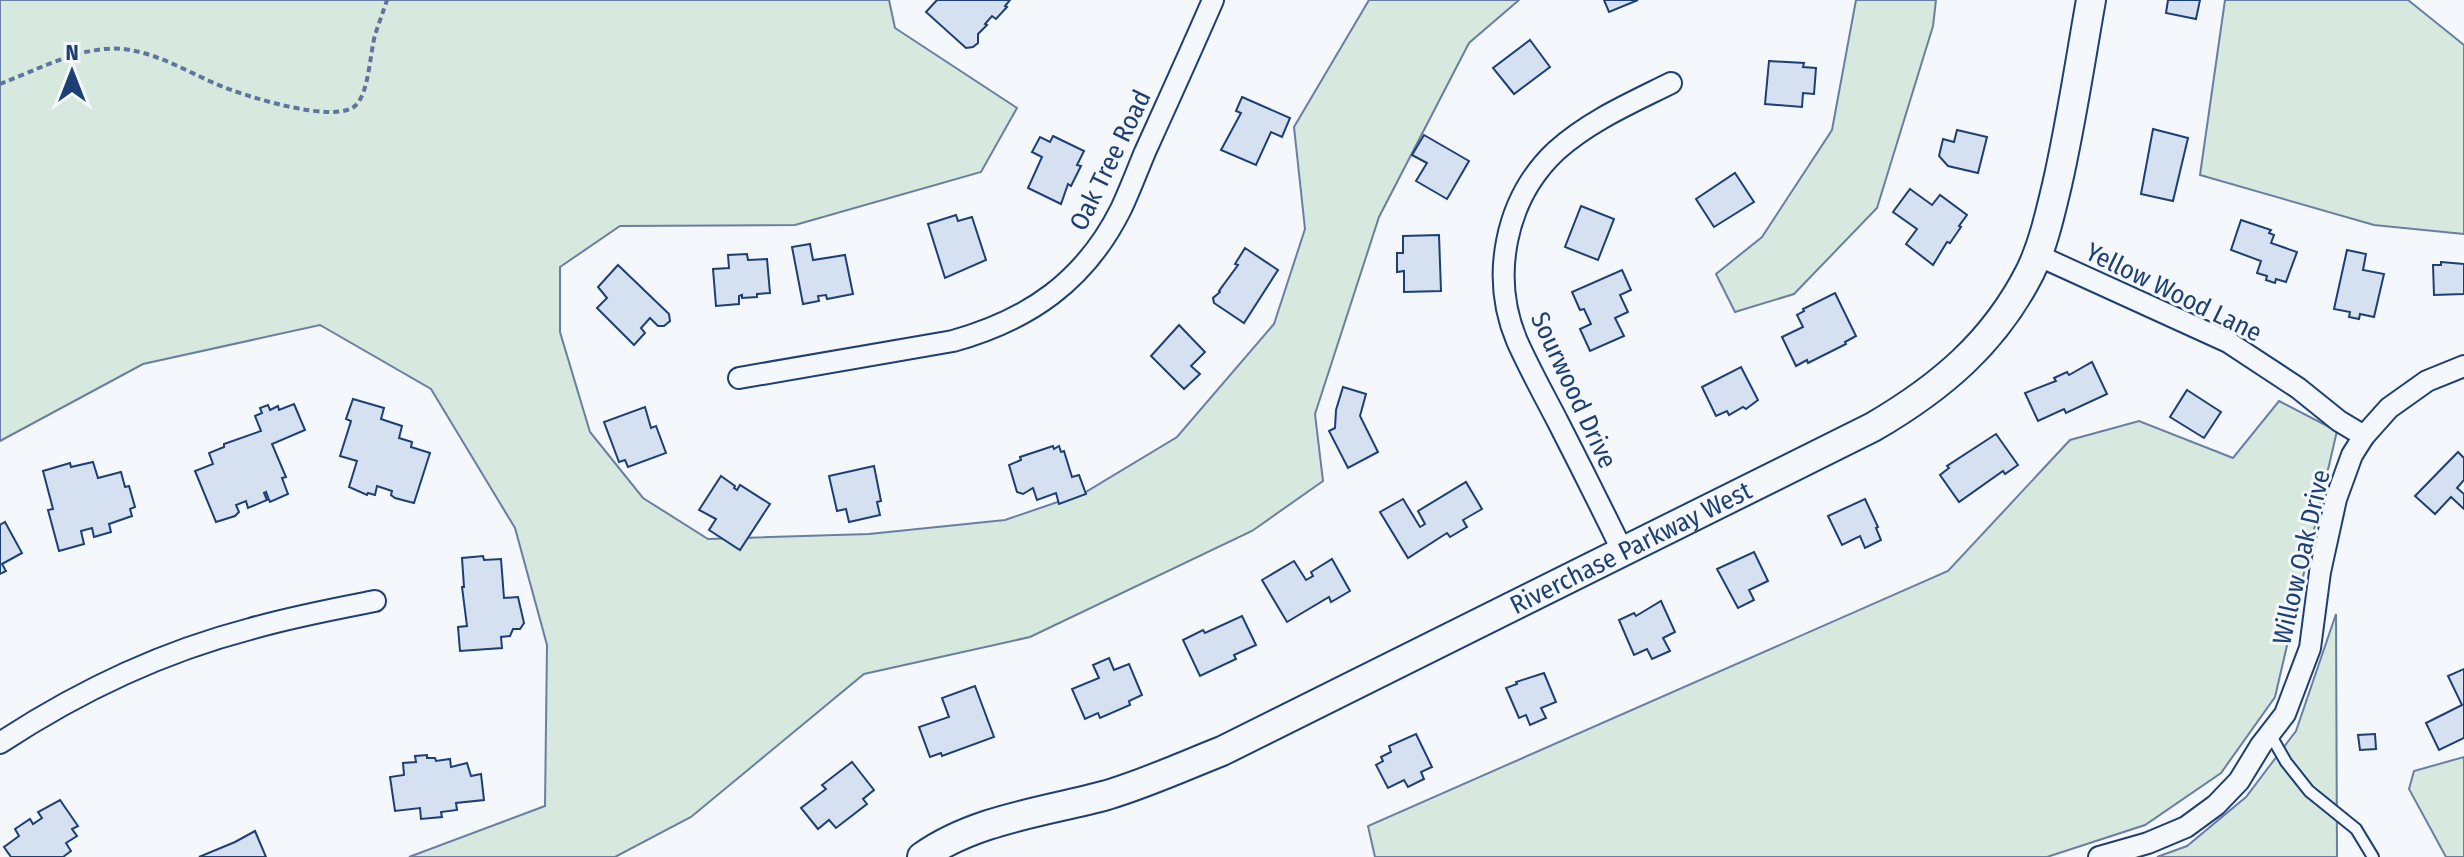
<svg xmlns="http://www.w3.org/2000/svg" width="2464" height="857" font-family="'Fira Sans Condensed',sans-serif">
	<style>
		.green { fill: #d7e8df; stroke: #687fa3; stroke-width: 2 }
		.building { fill: #d5e0f0; stroke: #1d3f73; stroke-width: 2 }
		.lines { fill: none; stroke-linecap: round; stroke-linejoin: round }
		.lane-casing { stroke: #1d3f73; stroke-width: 14 }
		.street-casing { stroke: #1d3f73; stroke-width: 24 }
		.secondary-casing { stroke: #1d3f73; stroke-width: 32 }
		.path { stroke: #5e769c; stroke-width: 4; stroke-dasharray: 6 4; stroke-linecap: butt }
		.lane { stroke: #f4f7fb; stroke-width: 10 }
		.street { stroke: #f4f7fb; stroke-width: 20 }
		.secondary { stroke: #f4f7fb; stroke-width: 28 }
		.labels { text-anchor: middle; stroke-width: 6; stroke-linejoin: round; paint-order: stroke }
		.street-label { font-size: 26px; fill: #1d3f73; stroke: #f4f7fb }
	</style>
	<rect width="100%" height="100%" fill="#f4f7fb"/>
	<g class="green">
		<polygon points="0,0 889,0 895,28 1017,108 981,172 795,225 620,226 560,267 560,332 590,432 643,498 708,539 869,534 1005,520 1084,493 1177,437 1274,324 1305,229 1294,127 1369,0 1519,0 1469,43 1379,217 1315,414 1323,481 1252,531 1030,637 864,674 691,817 615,857 409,857 545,806 547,645 515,528 431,389 320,325 143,364 0,441"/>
		<polygon points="1856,0 1936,0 1933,26 1877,208 1794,294 1735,312 1716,274 1762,237 1832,130"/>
		<polygon points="2225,0 2408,0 2464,45 2464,234 2374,225 2200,175"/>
		<polygon points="2279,401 2337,431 2275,697 2221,773 2145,825 2047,857 1375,857 1368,826 1948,571 2070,440 2139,421 2233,458"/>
		<polygon points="2336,614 2337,857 2157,857 2187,846 2246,797 2296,731"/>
		<polygon points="2464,757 2464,857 2446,857 2409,789 2414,771"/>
	</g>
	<g class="building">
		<polygon points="937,0 1010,0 1005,6 1007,7 996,19 992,16 985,24 987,25 978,34 978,43 973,47 966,48 926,12"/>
		<polygon points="1604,0 1638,0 1609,12"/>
		<polygon points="2168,0 2200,0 2196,19 2166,13"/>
		<polygon points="1530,40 1550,67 1514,94 1493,68"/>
		<polygon points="1769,61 1804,63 1803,67 1816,68 1814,94 1803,93 1802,107 1765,104"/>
		<polygon points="1242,97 1290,118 1282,137 1271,132 1256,165 1221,150 1241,113 1236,111"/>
		<polygon points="2153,129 2188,138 2173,201 2141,194"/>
		<polygon points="1957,130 1987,137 1978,173 1948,166 1939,156 1943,139 1954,142"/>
		<polygon points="1424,135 1469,161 1447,199 1416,181 1427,163 1412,155"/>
		<polygon points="1053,136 1084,151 1077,165 1081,166 1071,186 1068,184 1061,204 1028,188 1042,157 1032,152 1040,137 1050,142"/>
		<polygon points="1735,173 1754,202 1714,227 1696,199"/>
		<polygon points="1910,189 1932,205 1940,195 1967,215 1959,226 1961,227 1950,243 1947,242 1933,265 1906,244 1917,229 1893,212"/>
		<polygon points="1581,206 1614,219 1598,260 1565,247"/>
		<polygon points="956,215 958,221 972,217 986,260 945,278 928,224"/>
		<polygon points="2241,220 2271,230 2269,233 2274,235 2271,243 2297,252 2286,282 2276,279 2275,283 2266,280 2267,276 2257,273 2261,261 2231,250"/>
		<polygon points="1439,235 1441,291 1404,292 1404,271 1397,272 1397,253 1403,253 1403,236"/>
		<polygon points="810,244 813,260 845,255 853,294 827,299 826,295 818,296 819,301 803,304 792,247"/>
		<polygon points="1245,248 1278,270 1244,323 1214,303 1213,298 1220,292 1219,291 1238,265 1235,264"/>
		<polygon points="2347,250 2366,254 2363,270 2384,274 2374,317 2360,314 2359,319 2349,317 2350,312 2334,309"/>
		<polygon points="747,254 748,260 767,259 770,293 757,294 757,297 742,298 742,295 739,296 739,304 716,306 713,269 729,268 728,255"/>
		<polygon points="2441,262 2464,264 2464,294 2434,295 2433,265 2441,265"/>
		<polygon points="618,265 669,314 670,321 664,326 658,326 650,318 641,328 645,333 634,345 597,308 607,298 598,287"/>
		<polygon points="1622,270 1631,290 1620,295 1628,312 1615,318 1624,336 1590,351 1580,329 1591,324 1584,309 1580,310 1572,292"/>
		<polygon points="1835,293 1856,336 1845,342 1846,344 1808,363 1807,360 1796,366 1782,337 1803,327 1797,315 1804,311 1803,309"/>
		<polygon points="1179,325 1205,352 1191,366 1200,374 1184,389 1151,356"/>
		<polygon points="2092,362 2107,394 2066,413 2064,409 2038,421 2025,393 2056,381 2054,378 2067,372 2069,375"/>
		<polygon points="1741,367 1758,400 1746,409 1743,407 1729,415 1727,411 1716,416 1702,387"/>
		<polygon points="1343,387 1366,394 1360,416 1378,452 1348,468 1329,431 1335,428 1336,410"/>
		<polygon points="2187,390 2221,412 2204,438 2170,417"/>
		<polygon points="353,399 384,408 381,419 402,426 399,438 412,442 411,447 430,453 414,503 395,498 391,495 392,491 377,486 375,495 368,493 367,495 349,487 357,461 340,456 351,421 346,419"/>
		<polygon points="294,404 305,430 272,444 286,477 282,478 288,494 270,502 266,492 264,493 267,500 248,508 246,501 236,505 239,512 235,516 216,522 195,471 213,464 209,453 224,447 224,444 261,431 255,416 262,413 260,408 268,405 270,410 278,406 279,410"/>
		<polygon points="645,407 651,428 656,426 666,453 628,467 625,460 619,462 604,422"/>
		<polygon points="1996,434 2018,465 2005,474 2003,471 1959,502 1940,475 1949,468 1947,466"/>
		<polygon points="1053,446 1054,449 1059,446 1061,452 1064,451 1072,477 1079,475 1086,494 1059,504 1056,493 1037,500 1033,488 1023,494 1017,492 1009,465 1021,460 1020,457"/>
		<polygon points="2458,452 2464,458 2464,480 2457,488 2464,494 2464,509 2451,497 2435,514 2415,496"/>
		<polygon points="93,462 98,478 121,472 125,487 129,486 135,507 130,509 132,516 109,524 111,532 94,537 92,528 81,531 84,544 59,551 48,510 53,509 43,471 70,463 71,467"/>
		<polygon points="874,466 881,501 877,502 880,515 849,522 846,509 837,511 829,476"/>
		<polygon points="721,476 735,486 734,488 737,490 740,485 770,504 740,550 709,530 716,519 699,510"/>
		<polygon points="1466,482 1482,509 1463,520 1467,527 1450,537 1447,533 1408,558 1380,512 1403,499 1420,527 1425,524 1418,511"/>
		<polygon points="1865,499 1878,527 1876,528 1881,540 1865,548 1860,536 1842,545 1828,516"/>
		<polygon points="5,522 22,553 2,564 6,571 0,574 0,525"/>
		<polygon points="1754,552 1768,581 1749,590 1754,600 1738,608 1717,569"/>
		<polygon points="483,556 484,560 501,559 504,598 518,597 524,623 520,629 513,629 510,636 501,637 502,648 460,651 458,627 467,626 462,587 464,587 462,558"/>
		<polygon points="1332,559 1350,591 1331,602 1329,597 1287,622 1262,580 1294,561 1306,580 1313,576 1311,572"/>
		<polygon points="1661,601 1675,632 1663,638 1670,651 1652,659 1647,649 1634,655 1619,620 1634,613 1636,616"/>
		<polygon points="1242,616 1256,645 1234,655 1236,659 1200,676 1183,640 1203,630 1205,633"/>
		<polygon points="1109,658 1114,670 1129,664 1142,695 1129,701 1130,705 1100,718 1098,713 1085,719 1072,689 1099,678 1093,665"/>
		<polygon points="2464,669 2464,738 2439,750 2426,723 2462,705 2448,676"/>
		<polygon points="1544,673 1556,702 1541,708 1546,718 1530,725 1526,715 1519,718 1506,688 1517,684 1516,682"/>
		<polygon points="975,686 994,737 942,756 941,753 930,757 919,727 949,717 942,698"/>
		<polygon points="1416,734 1432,767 1421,772 1424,779 1408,787 1404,780 1388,788 1376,765 1383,761 1381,757 1391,752 1389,746"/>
		<polygon points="2375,734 2376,749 2360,750 2358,735"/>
		<polygon points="427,755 427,758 435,758 436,761 450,759 451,767 467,763 471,776 481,774 484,800 456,803 457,810 441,812 442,817 421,819 420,808 395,811 390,777 404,775 403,763 416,762 415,756"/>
		<polygon points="852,762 874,790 863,799 867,804 836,828 829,820 818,829 801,808 826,789 822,785"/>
		<polygon points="60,800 78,826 72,829 77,836 66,843 71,851 63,857 11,857 4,847 19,836 15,829 30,819 33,824 42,818 38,812"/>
		<polygon points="255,831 266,857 199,857 235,842"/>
	</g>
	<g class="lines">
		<defs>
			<polyline id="lane" points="2270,734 2286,762 2309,791 2356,829 2373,857"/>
			<g id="street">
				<polyline points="2037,255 2228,342 2298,388 2339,421 2364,436"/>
				<path d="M739,378l214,-37c76,-21 132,-60 168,-132 9,-19 16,-38 24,-57 23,-51 46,-101 68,-152"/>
				<path d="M1623,552c-21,-43 -43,-87 -65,-130 -14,-27 -29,-54 -41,-81 -27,-64 -12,-142 39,-190 33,-30 75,-48 115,-68"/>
				<path d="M0,743c76,-50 162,-91 250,-114 41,-12 84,-20 125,-28"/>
				<polyline points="2099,857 2148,843 2186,827 2216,805 2239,781 2261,745 2285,714 2310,648 2320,572 2336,499 2352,455 2364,436 2389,408 2427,381 2464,366"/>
			</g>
			<g id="secondary">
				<path id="s1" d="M922,857c53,-38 123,-45 185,-62 40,-12 77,-29 115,-44l651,-324c67,-39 121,-84 157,-155 13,-26 20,-58 27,-87 14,-61 23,-123 34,-185"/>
			</g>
		</defs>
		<use href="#lane" class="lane-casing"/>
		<use href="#street" class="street-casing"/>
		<use href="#secondary" class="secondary-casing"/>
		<path class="path" d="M0,84c37,-14 82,-39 123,-35 37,4 69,26 103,39 23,9 111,37 130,17 13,-13 14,-52 19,-70 4,-12 8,-23 12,-35"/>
		<use href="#lane" class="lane"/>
		<use href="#street" class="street"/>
		<use href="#secondary" class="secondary"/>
	</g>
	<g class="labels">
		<g class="street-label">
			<text transform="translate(1110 160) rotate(-64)" y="9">Oak Tree Road</text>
			<text transform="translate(2174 292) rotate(26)" y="9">Yellow Wood Lane</text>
			<text transform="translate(1574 390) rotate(65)" y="9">Sourwood Drive</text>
			<text dy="9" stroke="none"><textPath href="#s1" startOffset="776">Riverchase Parkway West</textPath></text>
			<text transform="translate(2301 557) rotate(-77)" y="9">Willow Oak Drive</text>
		</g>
	</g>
	<g transform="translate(72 72)" stroke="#f4f7fb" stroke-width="6" paint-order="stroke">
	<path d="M0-6L14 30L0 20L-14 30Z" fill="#1d3f73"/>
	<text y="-12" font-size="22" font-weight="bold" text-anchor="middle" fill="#1d3f73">N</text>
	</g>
</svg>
